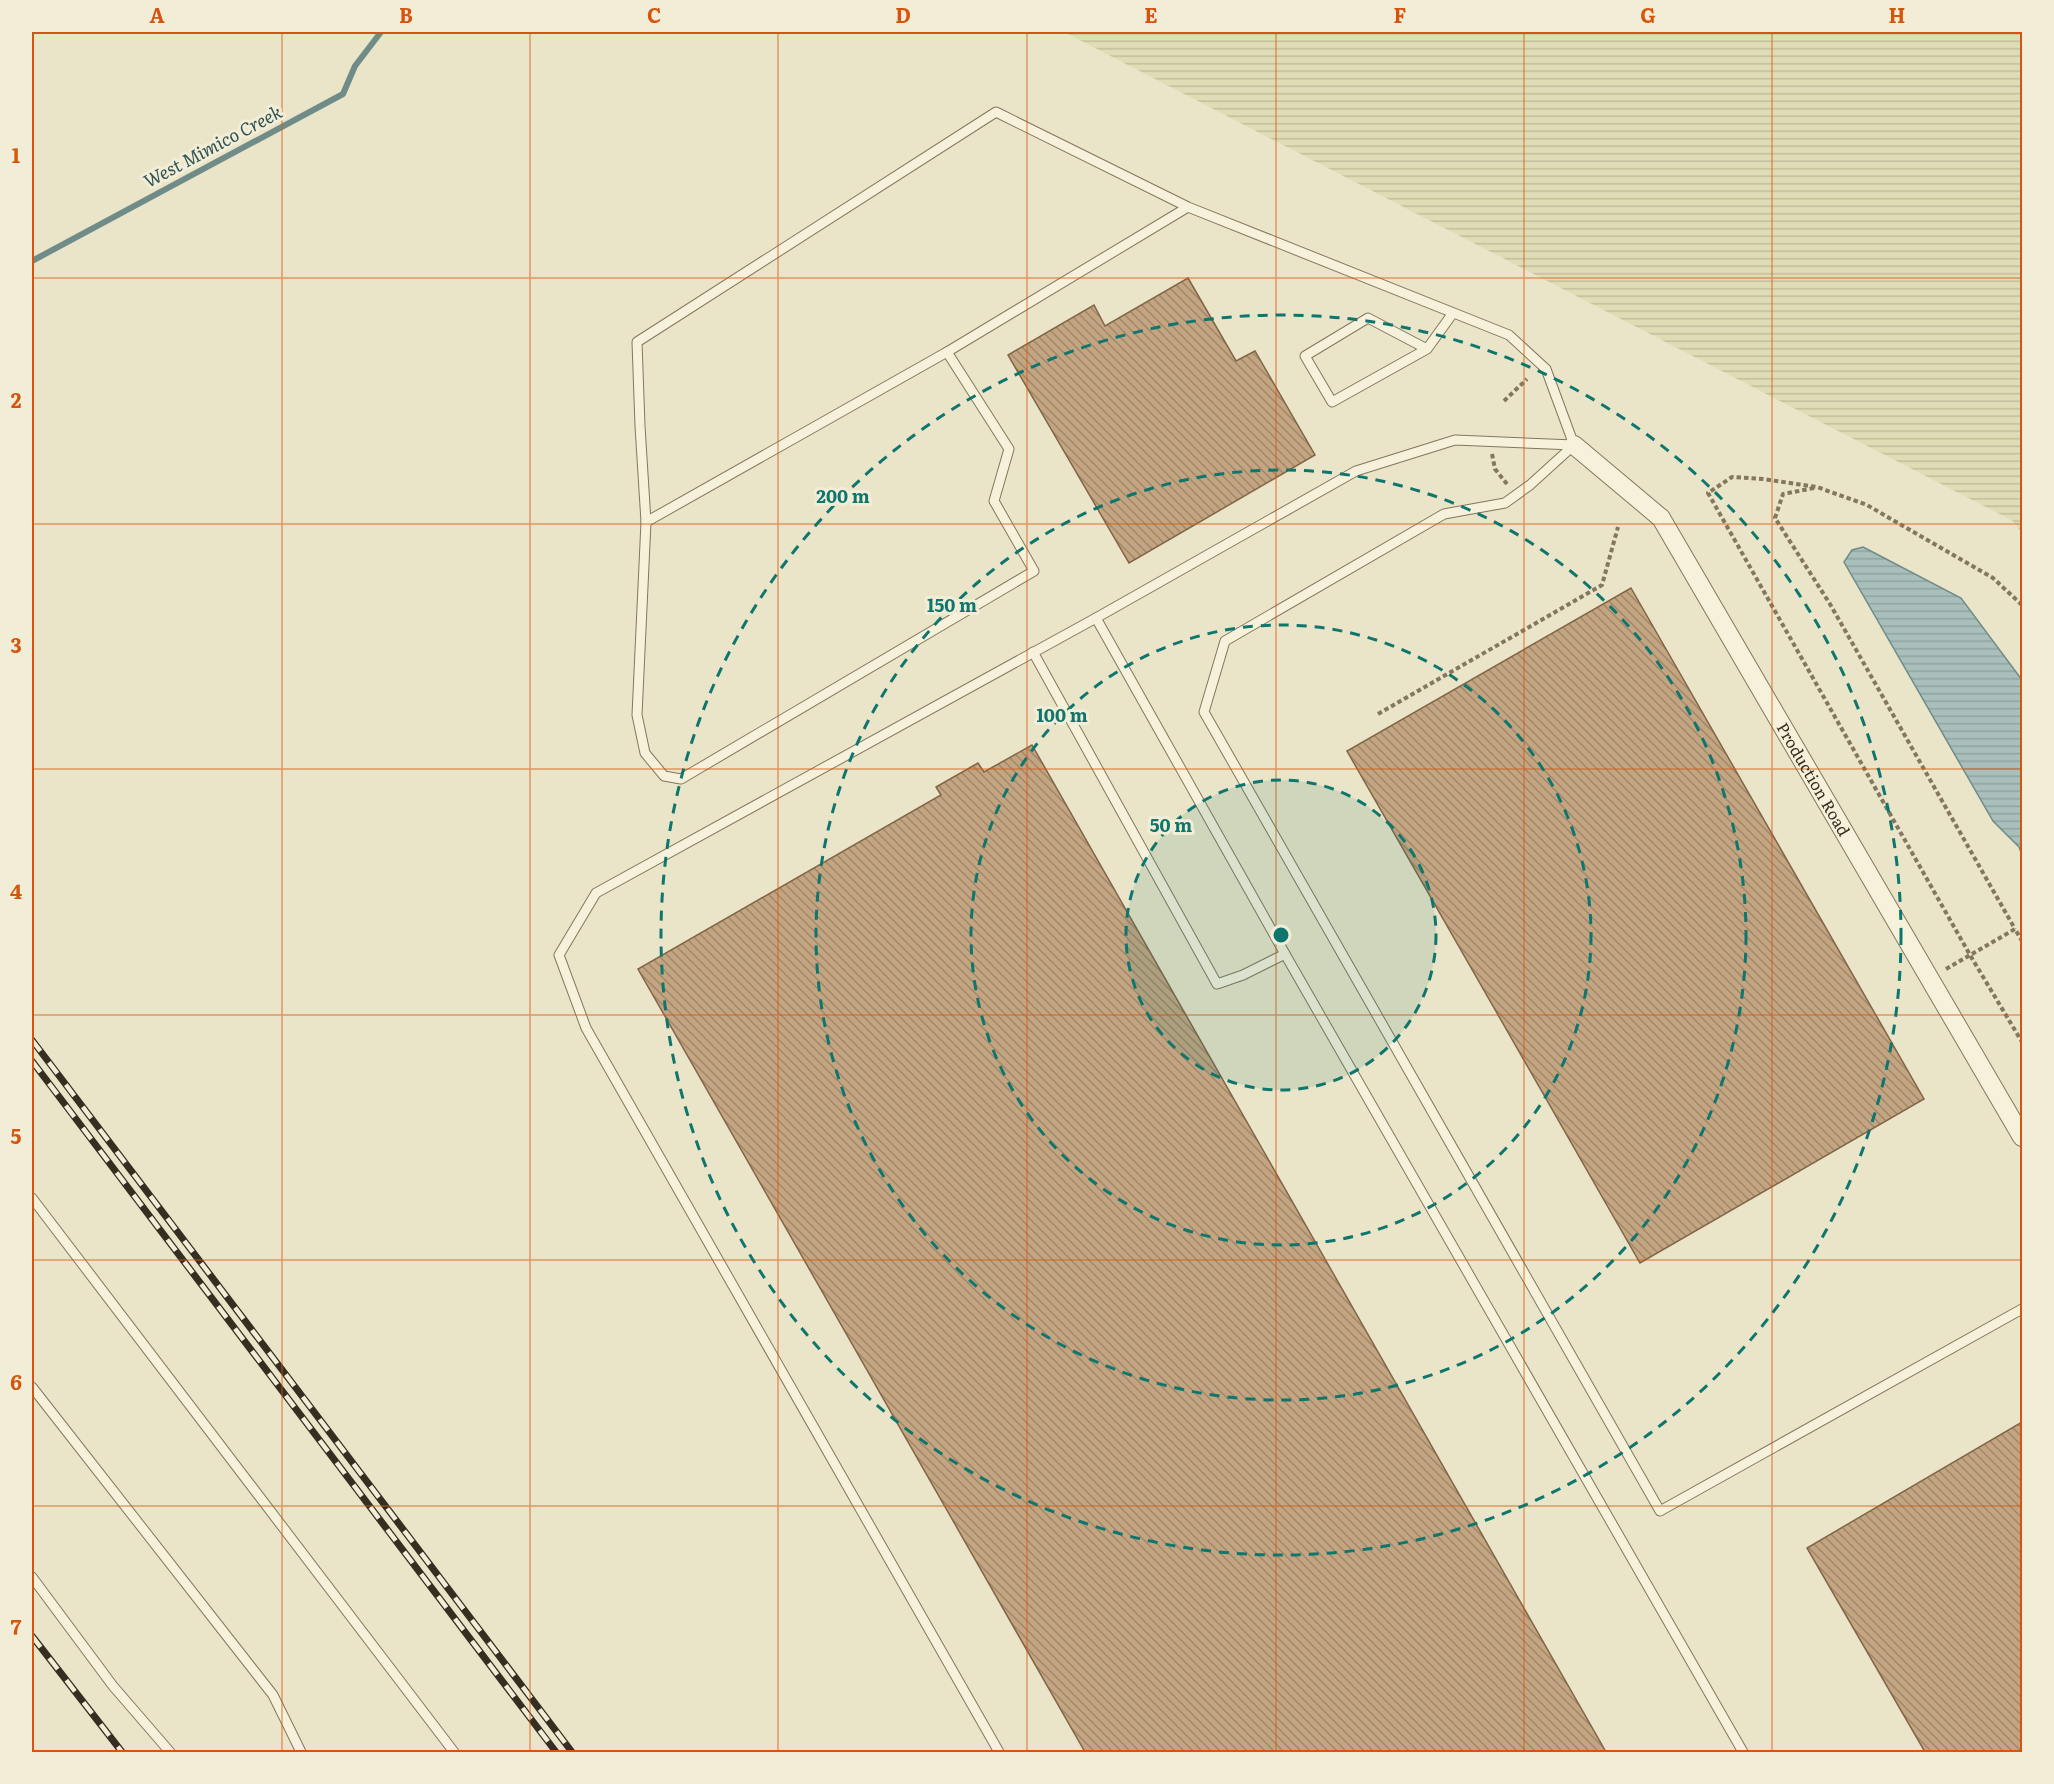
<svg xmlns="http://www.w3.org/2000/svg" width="2054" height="1784" font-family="Literata,serif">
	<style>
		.farmland { fill: url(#farmland-rules) }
		.water { fill: url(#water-rules); stroke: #708c88; stroke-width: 1.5 }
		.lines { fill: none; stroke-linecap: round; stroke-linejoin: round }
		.stream { stroke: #708c88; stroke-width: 6 }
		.building { fill: url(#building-back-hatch); stroke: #816547; stroke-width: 1.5 }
		.lane-casing { stroke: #84775f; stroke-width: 11 }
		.street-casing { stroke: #84775f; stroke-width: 20 }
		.path { stroke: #84775f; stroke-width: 4; stroke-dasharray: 4.5 3; stroke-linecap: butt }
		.lane { stroke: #f6f1da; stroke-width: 9 }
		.street { stroke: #f6f1da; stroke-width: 18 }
		.rail-casing { stroke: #362e21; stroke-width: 7 }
		.rail { stroke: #f2edd6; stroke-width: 4.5; stroke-dasharray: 14; stroke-linecap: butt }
		.grid { fill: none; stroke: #d6550e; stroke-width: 1.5; stroke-opacity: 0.55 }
		.ring { fill: none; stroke: #0f766e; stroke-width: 3; stroke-dasharray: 10 8 }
		.labels { text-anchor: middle; stroke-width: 6; stroke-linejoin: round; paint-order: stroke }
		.street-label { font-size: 16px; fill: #362e21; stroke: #f2edd6 }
		.water-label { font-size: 18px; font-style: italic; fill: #325254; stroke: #f2edd6 }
		.centre { fill: #0f766e; stroke: #f2edd6; stroke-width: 3 }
		.ring-label { font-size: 18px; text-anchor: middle; font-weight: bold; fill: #0f766e; stroke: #f2edd6; stroke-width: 6; stroke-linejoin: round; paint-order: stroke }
		.neatline { fill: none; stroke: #d6550e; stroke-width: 2 }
		.grid-label { font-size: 20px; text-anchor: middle; font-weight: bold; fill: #d6550e }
	</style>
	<defs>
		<pattern id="farmland-rules" width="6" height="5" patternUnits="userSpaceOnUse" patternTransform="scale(1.5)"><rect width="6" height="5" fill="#dfddb6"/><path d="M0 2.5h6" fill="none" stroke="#c0be9c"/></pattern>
		<pattern id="water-rules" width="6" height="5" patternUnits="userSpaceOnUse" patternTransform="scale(1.5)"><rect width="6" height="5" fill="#a8bfbb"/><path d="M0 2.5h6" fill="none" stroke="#91a4a0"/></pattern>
		<pattern id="building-back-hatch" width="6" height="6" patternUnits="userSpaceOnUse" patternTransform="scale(1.5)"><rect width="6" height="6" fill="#c4a581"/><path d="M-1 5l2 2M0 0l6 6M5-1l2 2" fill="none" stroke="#a08769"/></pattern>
	</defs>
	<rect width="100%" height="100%" fill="#eae4c8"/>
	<polygon class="farmland" points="1064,32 2022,32 2022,533 2013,521"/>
	<polygon class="water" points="1863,547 1961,598 2022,680 2022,855 2019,847 1993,821 1844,562 1852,550"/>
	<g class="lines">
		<polyline class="stream" points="32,261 343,94 355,66 381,32"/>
	</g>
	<g class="building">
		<polygon points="1188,278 1236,361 1255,351 1315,455 1129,563 1008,355 1094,305 1105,326"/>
		<polygon points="1631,588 1924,1099 1640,1263 1347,751"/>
		<polygon points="1032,745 1606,1752 1085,1752 638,969 941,795 936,787 978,763 984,772"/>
		<polygon points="2022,1422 2022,1752 1925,1752 1807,1548"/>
	</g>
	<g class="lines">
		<defs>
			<g id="lane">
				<polyline points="1188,207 947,352 646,522 640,426 637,342 996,112 1188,207 1509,335 1546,369 1574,445"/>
				<polyline points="1427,349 1332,402 1305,356 1368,318 1427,349 1453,313"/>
				<polyline points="1574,445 1530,485 1505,503 1444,514 1225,641 1204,712 1660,1511 2022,1309"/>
				<polyline points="646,522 637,715 645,753 664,776 681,779 1034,571 994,501 1009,449 947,352"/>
				<polyline points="1096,618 1285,954 1743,1752"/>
				<polyline points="1033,652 1217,984 1243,975 1285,954"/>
				<polyline points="32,1198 454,1752"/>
				<polyline points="32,1387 273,1695 301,1752"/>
				<polyline points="32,1577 113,1686 170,1752"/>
				<polyline points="999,1752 586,1028 559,955 596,893 1096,618 1356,471 1455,440 1574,445"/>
			</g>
			<g id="street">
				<path id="s1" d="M1574,445l87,73 361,619"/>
			</g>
		</defs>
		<use href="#lane" class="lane-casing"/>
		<use href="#street" class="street-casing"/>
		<g class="path">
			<polyline points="1504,401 1527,379"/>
			<polyline points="1492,454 1495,469 1507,484"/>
			<polyline points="1814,488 1783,494 1775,518 1830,604 2015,929"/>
			<polyline points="2022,605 1993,578 1867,505 1817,487 1763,479 1732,477 1708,493 1970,955 2022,1042"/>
			<polyline points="1378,714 1602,585 1618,527"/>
			<polyline points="1946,969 2015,929 2022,941"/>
		</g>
		<use href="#lane" class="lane"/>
		<use href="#street" class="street"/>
		<defs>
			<g id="rail">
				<polyline points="32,1040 572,1752"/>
				<polyline points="32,1061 556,1752"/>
				<polyline points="32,1636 122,1752"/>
			</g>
		</defs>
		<use href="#rail" class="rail-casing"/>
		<use href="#rail" class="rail"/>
	</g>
	<path class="grid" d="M282,32v1720M530,32v1720M778,32v1720M1027,32v1720M1276,32v1720M1524,32v1720M1772,32v1720M32,278h1990M32,524h1990M32,769h1990M32,1015h1990M32,1260h1990M32,1506h1990"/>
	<circle cx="1281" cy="935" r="155" fill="#0f766e" fill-opacity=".12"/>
	<g class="ring">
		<circle cx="1281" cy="935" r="155"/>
		<circle cx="1281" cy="935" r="310"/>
		<circle cx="1281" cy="935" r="465"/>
		<circle cx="1281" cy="935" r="620"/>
	</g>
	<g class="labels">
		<g class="street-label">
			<text dy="6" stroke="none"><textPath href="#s1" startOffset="416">Production Road</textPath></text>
		</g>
		<g class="water-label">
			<text transform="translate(213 147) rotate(-28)" y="6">West Mimico Creek</text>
		</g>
	</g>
	<circle cx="1281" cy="935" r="9" class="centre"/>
	<g class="ring-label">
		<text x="843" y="503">200 m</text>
		<text x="952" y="612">150 m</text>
		<text x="1062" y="722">100 m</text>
		<text x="1171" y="832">50 m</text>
	</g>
	<rect width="2054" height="1784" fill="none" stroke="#f2edd6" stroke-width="66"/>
	<rect x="33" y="33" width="1988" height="1718" class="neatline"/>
	<g class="grid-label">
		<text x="157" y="23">A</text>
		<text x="406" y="23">B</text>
		<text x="654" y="23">C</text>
		<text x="903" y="23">D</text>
		<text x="1151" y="23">E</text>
		<text x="1400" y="23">F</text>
		<text x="1648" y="23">G</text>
		<text x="1897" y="23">H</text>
		<text x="16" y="163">1</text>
		<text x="16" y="408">2</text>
		<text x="16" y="653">3</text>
		<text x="16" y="899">4</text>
		<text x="16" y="1144">5</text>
		<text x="16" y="1390">6</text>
		<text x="16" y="1635">7</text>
	</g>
</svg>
